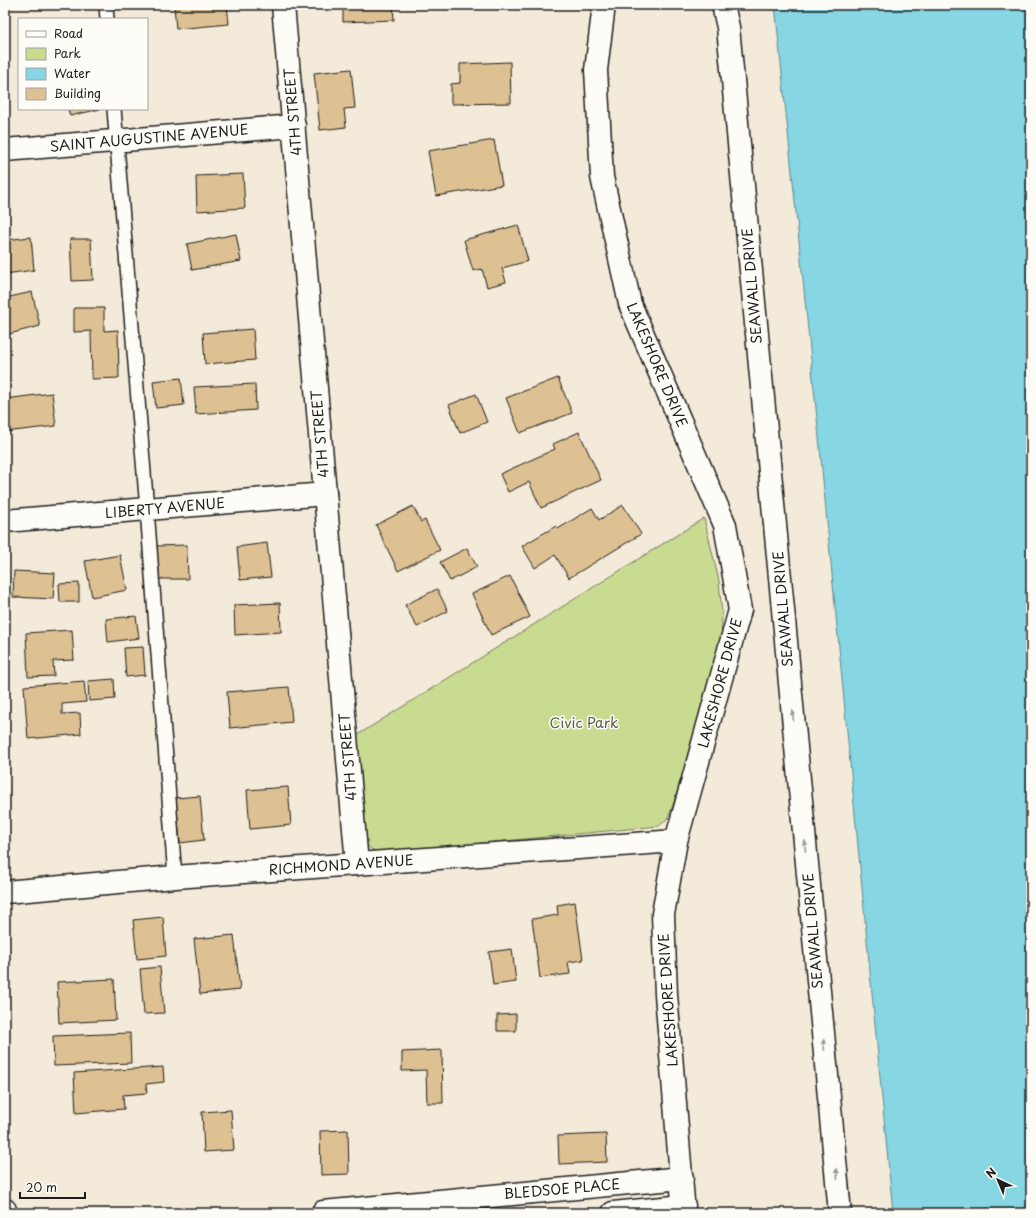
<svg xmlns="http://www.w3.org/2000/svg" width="1036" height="1218" font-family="'Playpen Sans',sans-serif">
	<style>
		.green { fill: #c8db90; stroke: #727c56 }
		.water { fill: #86d6e3; stroke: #5c8c93 }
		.building { fill: #dec192; stroke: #1c1c1c }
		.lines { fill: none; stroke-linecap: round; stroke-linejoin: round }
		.lane-casing { stroke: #1c1c1c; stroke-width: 16 }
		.street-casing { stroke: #1c1c1c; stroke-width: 25 }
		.secondary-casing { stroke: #1c1c1c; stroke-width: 25 }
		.lane { stroke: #fdfcf7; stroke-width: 13 }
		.street { stroke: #fdfcf7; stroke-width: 22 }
		.secondary { stroke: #fdfcf7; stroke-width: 22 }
		.oneway { fill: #989794 }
		.labels { text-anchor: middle; stroke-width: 3; stroke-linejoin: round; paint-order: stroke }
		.street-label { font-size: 14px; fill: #1c1c1c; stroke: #fdfcf7 }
		.park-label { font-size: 14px; fill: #585f45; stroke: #fdfcf7 }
	</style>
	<rect width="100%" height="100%" fill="#f4ead9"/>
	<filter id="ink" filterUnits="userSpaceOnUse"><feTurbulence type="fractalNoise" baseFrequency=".025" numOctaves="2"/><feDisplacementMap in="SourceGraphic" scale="8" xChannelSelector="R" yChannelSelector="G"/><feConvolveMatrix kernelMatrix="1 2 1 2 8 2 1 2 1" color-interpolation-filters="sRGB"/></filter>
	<g filter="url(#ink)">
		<polygon class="green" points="704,518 719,581 722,614 721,652 671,811 667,819 659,826 380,853 371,849 364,843 351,739"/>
		<polygon class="water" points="775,5 1031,5 1031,1213 893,1213 819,438"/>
		<g class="building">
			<polygon points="141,5 163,5 142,7"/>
			<polygon points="174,5 227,5 229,24 176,29"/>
			<polygon points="343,5 393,5 394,20 343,22"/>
			<polygon points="510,62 511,103 451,104 451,84 460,83 460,64"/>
			<polygon points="351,69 355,108 344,109 346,127 320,130 314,73"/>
			<polygon points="68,109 100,109 70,116"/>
			<polygon points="494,140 502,185 436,196 428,151"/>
			<polygon points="243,174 245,208 197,211 196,176"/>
			<polygon points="518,225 528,261 502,268 506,282 487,287 482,269 473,271 464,240"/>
			<polygon points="236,234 241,261 192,270 187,244"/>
			<polygon points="31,237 34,270 5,274 5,240"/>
			<polygon points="70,239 91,239 93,280 72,281"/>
			<polygon points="32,292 40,326 5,335 5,298"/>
			<polygon points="74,308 104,308 104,331 118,330 119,378 92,379 91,331 74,332"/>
			<polygon points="253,329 255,360 205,364 203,333"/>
			<polygon points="181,378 184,405 156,408 153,381"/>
			<polygon points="558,378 572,413 520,433 506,398"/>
			<polygon points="255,384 256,410 196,414 194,387"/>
			<polygon points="52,393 56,426 5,432 5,399"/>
			<polygon points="476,394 487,422 460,433 449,405"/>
			<polygon points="579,432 601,480 541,508 529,482 508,492 500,474 555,449 553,444"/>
			<polygon points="623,505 641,534 569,578 555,555 535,568 522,546 556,526 558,529 592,508 599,520"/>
			<polygon points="413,506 421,522 425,520 440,550 398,571 376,525"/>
			<polygon points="267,543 271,577 240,580 237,547"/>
			<polygon points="187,545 188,579 157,579 157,546"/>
			<polygon points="467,548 477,567 450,581 440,562"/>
			<polygon points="120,555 127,590 92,597 85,561"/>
			<polygon points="14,571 55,573 53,599 13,597"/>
			<polygon points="510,576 530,617 491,635 472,594"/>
			<polygon points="79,583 79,602 60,602 59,584"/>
			<polygon points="437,589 448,611 417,627 405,605"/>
			<polygon points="280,603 281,632 235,635 234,605"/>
			<polygon points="136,616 139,638 108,642 106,619"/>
			<polygon points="72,630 74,660 53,661 54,676 28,677 26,633"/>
			<polygon points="143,647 145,675 126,677 124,648"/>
			<polygon points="114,679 115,699 89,701 88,681"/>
			<polygon points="84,681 86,702 62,704 62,714 80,713 81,734 28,739 24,686"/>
			<polygon points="289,687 292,722 230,728 227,692"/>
			<polygon points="288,787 291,825 250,829 247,790"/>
			<polygon points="200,796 204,840 180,843 176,798"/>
			<polygon points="575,902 583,960 568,962 570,974 540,978 532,919 558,915 557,905"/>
			<polygon points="163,917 166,956 137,959 133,920"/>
			<polygon points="234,935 240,990 200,994 194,939"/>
			<polygon points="512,949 516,982 493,985 489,952"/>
			<polygon points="160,967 164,1013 144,1014 140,969"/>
			<polygon points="114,979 116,1020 59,1023 57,982"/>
			<polygon points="516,1014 516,1031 497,1031 497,1015"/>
			<polygon points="130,1033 131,1063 54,1066 53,1036"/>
			<polygon points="442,1050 443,1103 427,1103 426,1070 402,1071 402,1052"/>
			<polygon points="163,1067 164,1082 146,1084 147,1093 123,1095 124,1109 76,1113 74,1073"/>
			<polygon points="231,1110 234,1150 204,1152 202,1112"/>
			<polygon points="348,1130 349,1174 321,1175 320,1131"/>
			<polygon points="606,1134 607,1162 559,1164 558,1136"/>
		</g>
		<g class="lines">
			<defs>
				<g id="lane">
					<polyline points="106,5 107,19"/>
					<polyline points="114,109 147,509 175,877"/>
				</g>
				<g id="street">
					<polyline points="283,5 357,864"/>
					<polyline points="723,5 728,27 840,1213"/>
					<polyline points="5,150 294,126"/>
					<polyline points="5,521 325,494"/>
					<polyline points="5,892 175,877 676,841"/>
					<polyline points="323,1213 323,1212 682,1178"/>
					<polyline points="613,1213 684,1206"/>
				</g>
				<g id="secondary">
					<polyline points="604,5 596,70 602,177 630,304 725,525 740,610 676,841 663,914 666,994 684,1213"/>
					<polyline points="5,1210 5,1213"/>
				</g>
			</defs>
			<use href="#lane" class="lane-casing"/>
			<use href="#street" class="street-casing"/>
			<use href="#secondary" class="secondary-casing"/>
			<use href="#lane" class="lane"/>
			<use href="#street" class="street"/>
			<use href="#secondary" class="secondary"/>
		</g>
		<defs><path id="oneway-solid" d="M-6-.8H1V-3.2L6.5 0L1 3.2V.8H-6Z"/></defs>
		<g class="oneway">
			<use href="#oneway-solid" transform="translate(793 716) rotate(-95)"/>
			<use href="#oneway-solid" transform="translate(805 846) rotate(-95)"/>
			<use href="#oneway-solid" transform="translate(824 1045) rotate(-95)"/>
			<use href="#oneway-solid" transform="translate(837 1174) rotate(-95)"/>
		</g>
	</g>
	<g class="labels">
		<g class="street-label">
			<text transform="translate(293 112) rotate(-95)" y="5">4TH STREET</text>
			<text transform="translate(149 138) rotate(-5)" y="5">SAINT AUGUSTINE AVENUE</text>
			<text transform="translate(752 286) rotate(-95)" y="5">SEAWALL DRIVE</text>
			<text transform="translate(657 365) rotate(67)" y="5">LAKESHORE DRIVE</text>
			<text transform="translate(320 434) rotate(-95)" y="5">4TH STREET</text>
			<text transform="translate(165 508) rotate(-5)" y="5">LIBERTY AVENUE</text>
			<text transform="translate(783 609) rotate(-95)" y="5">SEAWALL DRIVE</text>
			<text transform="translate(720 683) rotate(-75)" y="5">LAKESHORE DRIVE</text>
			<text transform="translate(348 757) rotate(-95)" y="5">4TH STREET</text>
			<text transform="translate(341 865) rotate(-4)" y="5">RICHMOND AVENUE</text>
			<text transform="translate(813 931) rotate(-95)" y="5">SEAWALL DRIVE</text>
			<text transform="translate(668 1000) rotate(-94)" y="5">LAKESHORE DRIVE</text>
			<text transform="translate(562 1189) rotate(-5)" y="5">BLEDSOE PLACE</text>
		</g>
		<g class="park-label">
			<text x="584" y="728">Civic Park</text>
		</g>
	</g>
	<rect width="1036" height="1218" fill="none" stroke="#fdfcf7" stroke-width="20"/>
	<rect x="10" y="10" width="1016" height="1198" fill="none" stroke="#1c1c1c" stroke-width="1.5" filter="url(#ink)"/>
	<rect x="18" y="18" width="130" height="92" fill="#fdfcf7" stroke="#a3a29f"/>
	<rect x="26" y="31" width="20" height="6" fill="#fdfcf7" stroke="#a3a29f"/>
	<text x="54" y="38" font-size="12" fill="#1c1c1c">Road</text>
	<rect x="26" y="48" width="20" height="12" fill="#c8db90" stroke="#a3a29f"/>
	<text x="54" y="58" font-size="12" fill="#1c1c1c">Park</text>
	<rect x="26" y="68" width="20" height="12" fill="#86d6e3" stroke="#a3a29f"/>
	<text x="54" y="78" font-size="12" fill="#1c1c1c">Water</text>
	<rect x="26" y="88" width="20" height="12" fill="#dec192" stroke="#a3a29f"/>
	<text x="54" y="98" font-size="12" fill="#1c1c1c">Building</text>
	<g transform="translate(998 1180) rotate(316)" stroke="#fdfcf7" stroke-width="3" paint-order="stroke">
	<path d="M0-3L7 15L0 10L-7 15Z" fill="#1c1c1c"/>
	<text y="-6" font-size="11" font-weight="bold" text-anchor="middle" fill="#1c1c1c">N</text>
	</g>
	<path d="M20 1192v6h65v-6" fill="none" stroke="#1c1c1c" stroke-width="2"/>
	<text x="26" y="1192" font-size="12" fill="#1c1c1c" stroke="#fdfcf7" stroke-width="3" paint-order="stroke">20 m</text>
</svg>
